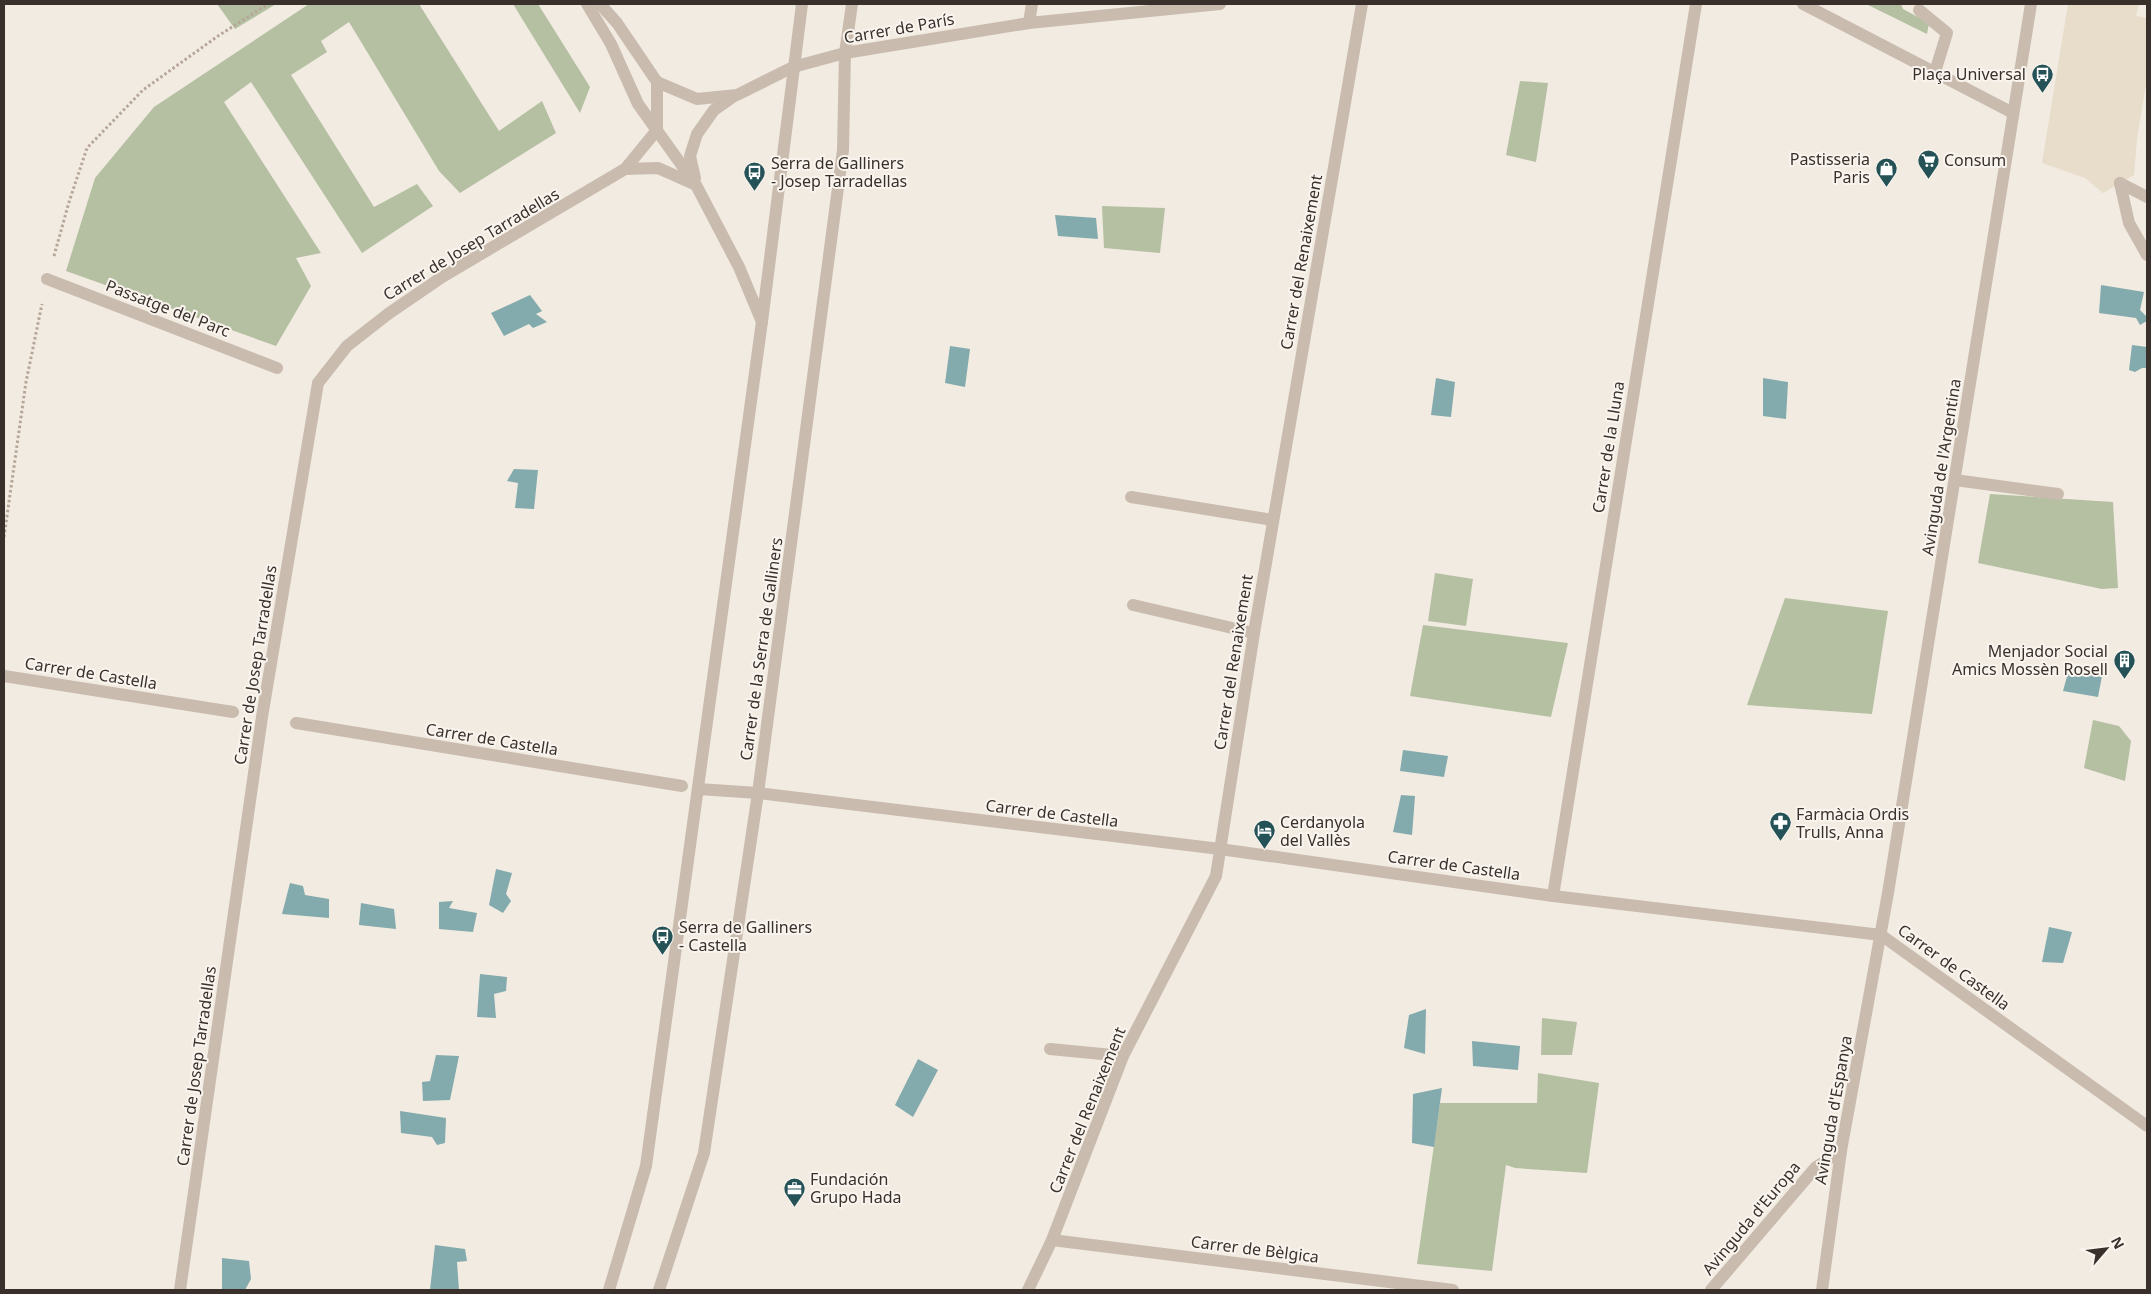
<svg xmlns="http://www.w3.org/2000/svg" width="2151" height="1294" font-family="'Noto Sans',sans-serif">
	<style>
		.green { fill: #b5c0a2 }
		.plaza { fill: #e8dcca }
		.water { fill: #83aaac }
		.lines { fill: none; stroke-linecap: round; stroke-linejoin: round }
		.path { stroke: #b5a698; stroke-width: 3; stroke-dasharray: 2.5 2.5; stroke-linecap: butt }
		.minor { stroke: #c9bbae; stroke-width: 12 }
		.labels { text-anchor: middle; stroke-width: 4; stroke-linejoin: round; paint-order: stroke }
		.street-label { font-size: 16px; fill: #39302c; stroke: #f9f4ee }
		.poi-label { font-size: 16px; fill: #39302c; stroke: #f9f4ee; text-anchor: start }
	</style>
	<rect width="100%" height="100%" fill="#f2ebe2"/>
	<g class="green">
		<polygon points="217,4 276,4 235,29"/>
		<polygon points="309,4 419,4 499,131 542,101 556,133 460,193 439,171 349,22 321,41 327,52 291,75 374,207 417,184 433,206 362,253 251,82 224,102 321,253 296,258 311,286 276,346 66,271 95,178 154,107"/>
		<polygon points="513,4 538,4 590,87 580,113"/>
		<polygon points="1866,4 1901,4 1903,9 1929,23 1927,34"/>
		<polygon points="1520,81 1548,83 1536,162 1506,155"/>
		<polygon points="1102,206 1165,208 1160,253 1104,248"/>
		<polygon points="1990,494 2113,502 2118,588 2102,589 1978,563"/>
		<polygon points="1435,573 1473,579 1466,626 1428,621"/>
		<polygon points="1785,598 1888,611 1872,714 1747,705"/>
		<polygon points="1423,625 1568,643 1551,717 1410,696"/>
		<polygon points="2093,720 2119,726 2131,741 2125,781 2084,768"/>
		<polygon points="1542,1018 1577,1022 1572,1055 1541,1055"/>
		<polygon points="1538,1073 1599,1083 1587,1173 1515,1168 1506,1165 1492,1271 1417,1264 1440,1103 1537,1103"/>
	</g>
	<polygon class="plaza" points="2068,4 2139,4 2136,16 2147,18 2147,78 2137,139 2134,175 2103,193 2085,178 2042,163"/>
	<g class="water">
		<polygon points="1055,215 1096,218 1098,239 1058,236"/>
		<polygon points="2101,285 2144,292 2140,310 2147,317 2147,321 2140,325 2136,318 2099,313"/>
		<polygon points="530,295 542,311 536,314 547,322 533,328 529,324 504,336 491,313"/>
		<polygon points="2132,345 2147,347 2147,368 2142,368 2135,372 2129,370"/>
		<polygon points="950,346 970,349 965,387 945,383"/>
		<polygon points="1436,378 1455,382 1451,417 1431,415"/>
		<polygon points="1763,378 1788,382 1786,419 1763,416"/>
		<polygon points="514,469 538,470 534,509 515,508 518,483 507,481"/>
		<polygon points="2068,673 2102,676 2098,697 2063,691"/>
		<polygon points="1403,750 1448,756 1444,777 1400,771"/>
		<polygon points="1401,795 1415,796 1412,835 1393,832"/>
		<polygon points="496,869 512,873 506,894 511,901 503,913 489,905"/>
		<polygon points="290,883 303,886 305,895 329,899 329,918 282,914"/>
		<polygon points="453,901 449,908 477,913 473,932 439,929 439,902"/>
		<polygon points="361,903 394,909 396,929 359,925"/>
		<polygon points="2049,927 2072,932 2063,963 2042,962"/>
		<polygon points="480,974 507,977 506,991 494,994 496,1018 477,1017"/>
		<polygon points="1426,1009 1425,1054 1404,1048 1409,1015"/>
		<polygon points="1472,1041 1520,1046 1518,1070 1473,1066"/>
		<polygon points="436,1055 459,1056 450,1100 423,1101 422,1082 430,1081"/>
		<polygon points="918,1059 938,1070 913,1117 895,1105"/>
		<polygon points="1442,1088 1434,1147 1412,1143 1413,1094"/>
		<polygon points="400,1111 446,1118 445,1143 437,1145 432,1137 401,1133"/>
		<polygon points="435,1245 465,1249 467,1261 457,1262 459,1290 430,1290"/>
		<polygon points="222,1258 249,1261 251,1279 245,1290 222,1290"/>
	</g>
	<g class="lines">
		<g class="path">
			<polyline points="54,256 69,202 87,148 143,90 218,36 268,4"/>
			<polyline points="4,537 26,382 42,304"/>
		</g>
		<g class="minor">
			<polyline points="587,4 611,44 638,104 696,185 739,267 762,322"/>
			<polyline points="600,4 617,23 657,82 697,99 737,95 793,67 845,53 1029,23 1220,4"/>
			<polyline points="1803,4 2013,113"/>
			<polyline points="1919,10 1947,33 1935,72"/>
			<polyline points="1029,23 1032,4"/>
			<polyline points="625,169 658,168 694,184"/>
			<polyline points="695,178 690,156 697,134 714,110 734,96"/>
			<polyline points="2120,183 2129,223 2147,255"/>
			<polyline points="2120,183 2147,197"/>
			<polyline points="47,279 277,368"/>
			<polyline points="1955,480 2058,494"/>
			<polyline points="1131,497 1273,520"/>
			<polyline points="1133,605 1254,633"/>
			<polyline points="4,676 233,712"/>
			<polyline points="296,723 682,786"/>
			<polyline points="698,789 758,793 1220,849 1553,896 1881,935 2147,1126"/>
			<polyline points="1553,896 1696,4"/>
			<polyline points="1050,1049 1123,1056"/>
			<polyline points="1052,1240 1453,1290"/>
			<polyline points="180,1290 262,717 318,383 347,346 388,314 442,277 625,169 657,130 657,82"/>
			<polyline points="609,1290 646,1166 763,314 802,4"/>
			<polyline points="659,1290 704,1153 758,793 843,150 845,53 852,4"/>
			<polyline points="1028,1290 1052,1240 1123,1056 1216,876 1254,633 1362,4"/>
			<polyline points="1711,1290 1816,1167 1841,1151"/>
			<polyline points="1822,1290 1841,1151 1888,893 2031,4"/>
		</g>
	</g>
	<defs>
		<symbol id="bus-pin" viewBox="-11 -11 22 30"><path d="M0 17L-7.5 6A9.5 9.5 0 1 1 7.5 6Z" fill="#255257" stroke="#f9f4ee"/><path d="M-5-6H5V4H4V6H2V4H-2V6H-4V4H-5ZM-3.5-4V0h7V-4ZM-3.5 1.2v1.5H-2V1.2ZM2 1.2v1.5H3.5V1.2Z" fill="#fff"/></symbol>
		<symbol id="supermarket-pin" viewBox="-11 -11 22 30"><path d="M0 17L-7.5 6A9.5 9.5 0 1 1 7.5 6Z" fill="#255257" stroke="#f9f4ee"/><path d="M-6-5.5h2.5l.6 2H6L4.5 2H-2.5L-4.4-4H-6ZM-1.5 3.2a1.3 1.3 0 1 0 .1 0ZM3 3.2a1.3 1.3 0 1 0 .1 0Z" fill="#fff"/></symbol>
		<symbol id="shop-pin" viewBox="-11 -11 22 30"><path d="M0 17L-7.5 6A9.5 9.5 0 1 1 7.5 6Z" fill="#255257" stroke="#f9f4ee"/><path d="M-5-2.5h2.3a2.7 3.5 0 0 1 5.4 0H5L5.5 6h-11ZM-1.5-2.5h3a1.5 2.3 0 0 0-3 0Z" fill="#fff"/></symbol>
		<symbol id="building-pin" viewBox="-11 -11 22 30"><path d="M0 17L-7.5 6A9.5 9.5 0 1 1 7.5 6Z" fill="#255257" stroke="#f9f4ee"/><path d="M-4-6H4V6H1V3H-1V6H-4ZM-2.5-4.3h1.7v1.8h-1.7ZM.8-4.3h1.7v1.8H.8ZM-2.5-1h1.7V.8h-1.7ZM.8-1h1.7V.8H.8Z" fill="#fff"/></symbol>
		<symbol id="pharmacy-pin" viewBox="-11 -11 22 30"><path d="M0 17L-7.5 6A9.5 9.5 0 1 1 7.5 6Z" fill="#255257" stroke="#f9f4ee"/><path d="M-2-6h4v4h4v4h-4v4h-4v-4h-4v-4h4Z" fill="#fff"/></symbol>
		<symbol id="hotel-pin" viewBox="-11 -11 22 30"><path d="M0 17L-7.5 6A9.5 9.5 0 1 1 7.5 6Z" fill="#255257" stroke="#f9f4ee"/><path d="M-6-4.5h1.5V1H6V5H4.5V3h-9V5H-6ZM-4 0a1.8 1.8 0 1 1 3.6 0ZM.5 0V-2.5h3Q6-2.5 6 0Z" fill="#fff"/></symbol>
		<symbol id="office-pin" viewBox="-11 -11 22 30"><path d="M0 17L-7.5 6A9.5 9.5 0 1 1 7.5 6Z" fill="#255257" stroke="#f9f4ee"/><path d="M-6-3h4V-5.5h4V-3h4V5H-6ZM-1-4.5V-3h2v-1.5ZM-6 0V1H6V0Z" fill="#fff"/></symbol>
	</defs>
	<g fill-rule="evenodd">
		<use href="#bus-pin" x="2030" y="62" width="25" height="34"/>
		<use href="#supermarket-pin" x="1916" y="148" width="25" height="34"/>
		<use href="#shop-pin" x="1874" y="156" width="25" height="34"/>
		<use href="#bus-pin" x="742" y="160" width="25" height="34"/>
		<use href="#building-pin" x="2112" y="648" width="25" height="34"/>
		<use href="#pharmacy-pin" x="1768" y="810" width="25" height="34"/>
		<use href="#hotel-pin" x="1252" y="818" width="25" height="34"/>
		<use href="#bus-pin" x="650" y="924" width="25" height="34"/>
		<use href="#office-pin" x="782" y="1176" width="25" height="34"/>
	</g>
	<g class="labels">
		<g class="street-label">
			<text transform="translate(899 28) rotate(-10)" y="6">Carrer de París</text>
			<text transform="translate(471 244) rotate(-31)" y="6">Carrer de Josep Tarradellas</text>
			<text transform="translate(1301 262) rotate(-80)" y="6">Carrer del Renaixement</text>
			<text transform="translate(168 308) rotate(21)" y="6">Passatge del Parc</text>
			<text transform="translate(1608 447) rotate(-81)" y="6">Carrer de la Lluna</text>
			<text transform="translate(1941 467) rotate(-81)" y="6">Avinguda de l'Argentina</text>
			<text transform="translate(761 649) rotate(-82)" y="6">Carrer de la Serra de Galliners</text>
			<text transform="translate(1233 662) rotate(-81)" y="6">Carrer del Renaixement</text>
			<text transform="translate(255 665) rotate(-81)" y="6">Carrer de Josep Tarradellas</text>
			<text transform="translate(91 673) rotate(9)" y="6">Carrer de Castella</text>
			<text transform="translate(492 739) rotate(9)" y="6">Carrer de Castella</text>
			<text transform="translate(1052 813) rotate(7)" y="6">Carrer de Castella</text>
			<text transform="translate(1454 865) rotate(8)" y="6">Carrer de Castella</text>
			<text transform="translate(1954 967) rotate(36)" y="6">Carrer de Castella</text>
			<text transform="translate(196 1066) rotate(-82)" y="6">Carrer de Josep Tarradellas</text>
			<text transform="translate(1087 1110) rotate(-68)" y="6">Carrer del Renaixement</text>
			<text transform="translate(1833 1110) rotate(-80)" y="6">Avinguda d'Espanya</text>
			<text transform="translate(1751 1218) rotate(-50)" y="6">Avinguda d'Europa</text>
			<text transform="translate(1255 1249) rotate(7)" y="6">Carrer de Bèlgica</text>
		</g>
		<g class="poi-label">
			<text x="2026" y="80" text-anchor="end">Plaça Universal</text>
			<text x="1870" y="165" text-anchor="end">Pastisseria<tspan x="1870" dy="18">Paris</tspan></text>
			<text x="1944" y="166">Consum</text>
			<text x="771" y="169">Serra de Galliners<tspan x="771" dy="18">- Josep Tarradellas</tspan></text>
			<text x="2108" y="657" text-anchor="end">Menjador Social<tspan x="2108" dy="18">Amics Mossèn Rosell</tspan></text>
			<text x="1796" y="820">Farmàcia Ordis<tspan x="1796" dy="18">Trulls, Anna</tspan></text>
			<text x="1280" y="828">Cerdanyola<tspan x="1280" dy="18">del Vallès</tspan></text>
			<text x="679" y="933">Serra de Galliners<tspan x="679" dy="18">- Castella</tspan></text>
			<text x="810" y="1185">Fundación<tspan x="810" dy="18">Grupo Hada</tspan></text>
		</g>
	</g>
	<rect width="2151" height="1294" fill="none" stroke="#39302c" stroke-width="10"/>
	<g transform="translate(2106 1249) rotate(62)" stroke="#f9f4ee" stroke-width="4" paint-order="stroke">
	<path d="M0-4L9 19L0 12L-9 19Z" fill="#39302c"/>
	<text y="-8" font-size="14" font-weight="bold" text-anchor="middle" fill="#39302c">N</text>
	</g>
</svg>
